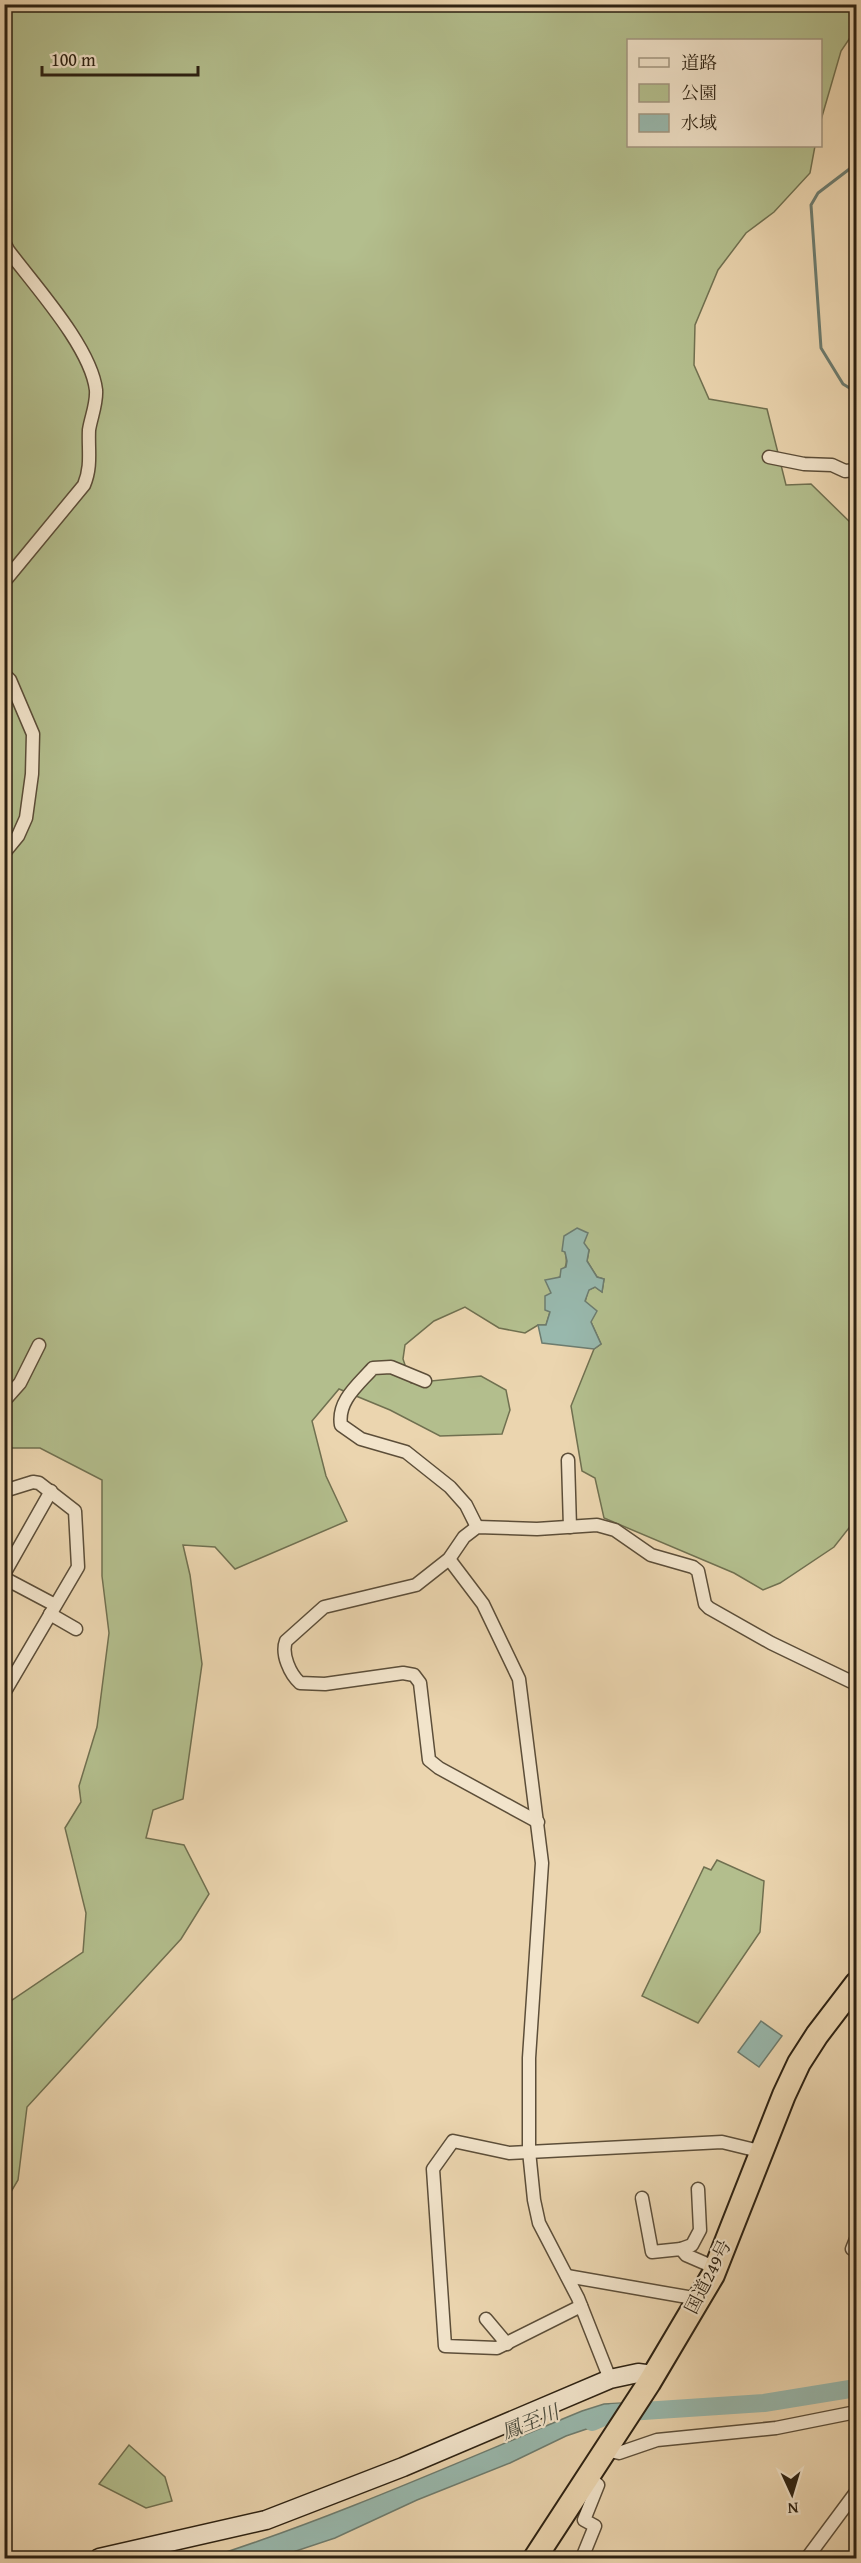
<svg xmlns="http://www.w3.org/2000/svg" width="861" height="2563" font-family="'Gentium Book Plus','Noto Serif JP',serif">
	<style>
		.green { fill: #b3be8d; stroke: #707050; stroke-width: 1.5 }
		.water { fill: #98b8ad; stroke: #6d7c6f; stroke-width: 1.5 }
		.lines { fill: none; stroke-linecap: round; stroke-linejoin: round }
		.stream { stroke: #6d7c6f; stroke-width: 3 }
		.river { stroke: #98b8ad; stroke-width: 18 }
		.street-casing { stroke: #5c4e39; stroke-width: 15 }
		.secondary-casing { stroke: #2c2112; stroke-width: 21 }
		.highway-casing { stroke: #2c2112; stroke-width: 26 }
		.street { stroke: #f2e4cb; stroke-width: 12 }
		.secondary { stroke: #f2e4cb; stroke-width: 18 }
		.highway { stroke: #ebd5af; stroke-width: 22 }
		.labels { text-anchor: middle; stroke-width: 4.5; stroke-linejoin: round; paint-order: stroke }
		.street-label { font-size: 18px; fill: #2c2112; stroke: #f2e4cb }
		.water-label { font-size: 20px; font-style: italic; fill: #4c4e40; stroke: #f2e4cb }
	</style>
	<rect width="100%" height="100%" fill="#ebd5af"/>
	<filter id="stains"><feTurbulence type="fractalNoise" baseFrequency=".00333" numOctaves="4"/><feColorMatrix values="0 0 0 0 .2 0 0 0 0 .09 0 0 0 0 .02 0 0 0 .5 -.17"/></filter>
	<radialGradient id="worn" r=".72"><stop offset=".6" stop-color="#630" stop-opacity="0"/><stop offset="1" stop-color="#630" stop-opacity=".3"/></radialGradient>
	<g class="green">
		<path d="M5,5h851v24l-15,22 -20,69 -1,-80h-192v106h187l-5,27 -36,39 -28,21 -28,37 -23,55 -1,40 15,34 58,10 19,76 25,-1 45,44v991l-22,28 -54,36 -17,7 -29,-17 -130,-55 -9,-40 -13,-7 -11,-65 23,-57 7,-5 -10,-22v-14l-6,-6 3,-12 7,-3 7,5 2,-13 -7,-2 -10,-16 2,-11 -24,2c3,10 1,16 -5,25l-8,3 -2,32 -4,13h-8l-13,8 -26,-5 -34,-21 -31,14 -29,24 -2,14 8,24 70,-7 25,14 4,20 -8,24 -62,2 -50,-26 -51,-21 -27,32 14,55 21,45 -112,48 -20,-22 -32,-2 7,30 12,89 -19,135 -30,11 -7,28 38,7 25,49 -28,45 -154,168 -9,73 -13,22v-197l78,-53 3,-39 -21,-85 16,-26 -2,-16 18,-59 12,-94 -7,-57v-96l-62,-32h-35z"/>
		<polygon points="717,1860 764,1881 760,1932 698,2023 642,1996 704,1867 711,1870"/>
		<polygon points="129,2445 165,2477 172,2501 146,2508 99,2484"/>
	</g>
	<g class="water">
		<polygon points="577,1228 588,1233 584,1243 589,1250 587,1261 597,1277 604,1279 602,1292 595,1287 589,1290 585,1301 597,1311 591,1322 601,1344 594,1349 542,1343 538,1325 546,1325 550,1312 545,1310 545,1296 551,1293 545,1280 560,1277 561,1269 566,1267 567,1261 565,1252 562,1251 564,1236"/>
		<polygon points="761,2021 782,2036 759,2067 738,2052"/>
		<path d="M621,2403l-14,19 -41,14 -56,27 -93,37 -82,38 -60,20h-67c128,-41 250,-96 374,-147l22,-7z"/>
	</g>
	<g class="lines">
		<g class="stream">
			<polyline points="856,59 855,94 856,101"/>
			<polyline points="856,164 818,193 811,205 821,348 843,384 856,392"/>
		</g>
		<polyline class="river" points="592,2422 613,2413 764,2403 856,2388"/>
		<defs>
			<g id="street">
				<path d="M4,242l4,8c26,35 83,97 88,140 1,14 -5,27 -7,40 -1,20 3,36 -5,55l-80,97"/>
				<polyline points="769,457 804,464 832,465 845,471 856,470"/>
				<polyline points="4,674 10,680 33,734 32,774 26,818 18,836 4,853"/>
				<path d="M425,1381l-34,-14 -18,1c-15,17 -36,33 -32,57l20,14 45,13 44,35 16,18 11,22"/>
				<polyline points="4,1401 20,1383 39,1345"/>
				<polyline points="568,1460 570,1527"/>
				<polyline points="4,1491 33,1482 39,1483 75,1511 78,1567 4,1693"/>
				<polyline points="449,1559 483,1604 519,1679 542,1863 529,2058 529,2151 534,2200 539,2223 578,2298 610,2379"/>
				<polyline points="4,1574 51,1491"/>
				<polyline points="4,1578 55,1605"/>
				<polyline points="50,1614 76,1629"/>
				<path d="M538,1822l-99,-54 -10,-8 -9,-77 -6,-8 -11,-2 -78,11 -25,-1c-10,-9 -19,-29 -14,-42l38,-34 92,-22 33,-26 15,-22 13,-10 60,2 60,-4 18,5 36,25 42,12 5,4 7,33 4,4 62,35 85,41"/>
				<polyline points="642,2198 652,2252 681,2249 686,2255 716,2268"/>
				<polyline points="681,2249 692,2245 700,2230 698,2189"/>
				<polyline points="852,2249 856,2239"/>
				<polyline points="567,2276 699,2299"/>
				<polyline points="581,2306 497,2348 445,2346 433,2169 453,2141 509,2153 722,2142 763,2152"/>
				<polyline points="486,2319 507,2344"/>
				<polyline points="605,2450 619,2453 657,2440 776,2428 856,2412"/>
				<polyline points="582,2558 595,2526 584,2520 598,2485 587,2476"/>
				<polyline points="807,2558 856,2492"/>
			</g>
			<polyline id="secondary" points="99,2558 266,2520 403,2467 610,2379 638,2373 653,2375"/>
			<polyline id="highway" points="535,2558 649,2383 713,2275 784,2095 799,2063 817,2035 856,1984"/>
		</defs>
		<use href="#street" class="street-casing"/>
		<use href="#secondary" class="secondary-casing"/>
		<use href="#highway" class="highway-casing"/>
		<use href="#street" class="street"/>
		<use href="#secondary" class="secondary"/>
		<use href="#highway" class="highway"/>
	</g>
	<g class="labels">
		<g class="street-label">
			<text transform="translate(708 2277) rotate(-63)" y="6">国道249号</text>
		</g>
		<g class="water-label">
			<text transform="translate(530 2422) rotate(-22)" y="7">鳳至川</text>
		</g>
	</g>
	<rect width="861" height="2563" fill="none" stroke="#ebd5af" stroke-width="24"/>
	<rect x="6" y="6" width="849" height="2551" fill="none" stroke="#2c2112" stroke-width="3"/>
	<rect x="12" y="12" width="837" height="2539" fill="none" stroke="#2c2112" stroke-width="1.5"/>
	<rect x="627" y="39" width="195" height="108" fill="#f2e4cb" stroke="#a39681" stroke-width="1.5"/>
	<rect x="639" y="58" width="30" height="9" fill="#f2e4cb" stroke="#a39681" stroke-width="1.5"/>
	<text x="681" y="69" font-size="18" fill="#2c2112">道路</text>
	<rect x="639" y="84" width="30" height="18" fill="#b3be8d" stroke="#a39681" stroke-width="1.5"/>
	<text x="681" y="99" font-size="18" fill="#2c2112">公園</text>
	<rect x="639" y="114" width="30" height="18" fill="#98b8ad" stroke="#a39681" stroke-width="1.5"/>
	<text x="681" y="129" font-size="18" fill="#2c2112">水域</text>
	<g transform="translate(792 2494) rotate(176)" stroke="#f2e4cb" stroke-width="4.5" paint-order="stroke">
	<path d="M0-4.5L10 22L0 15L-10 22Z" fill="#2c2112"/>
	<text y="-9" font-size="16" font-weight="bold" text-anchor="middle" fill="#2c2112">N</text>
	</g>
	<path d="M42 66v9h156v-9" fill="none" stroke="#2c2112" stroke-width="3"/>
	<text x="51" y="66" font-size="18" fill="#2c2112" stroke="#f2e4cb" stroke-width="4.5" paint-order="stroke">100 m</text>
	<rect width="100%" height="100%" filter="url(#stains)"/>
	<rect width="100%" height="100%" fill="url(#worn)"/>
</svg>
